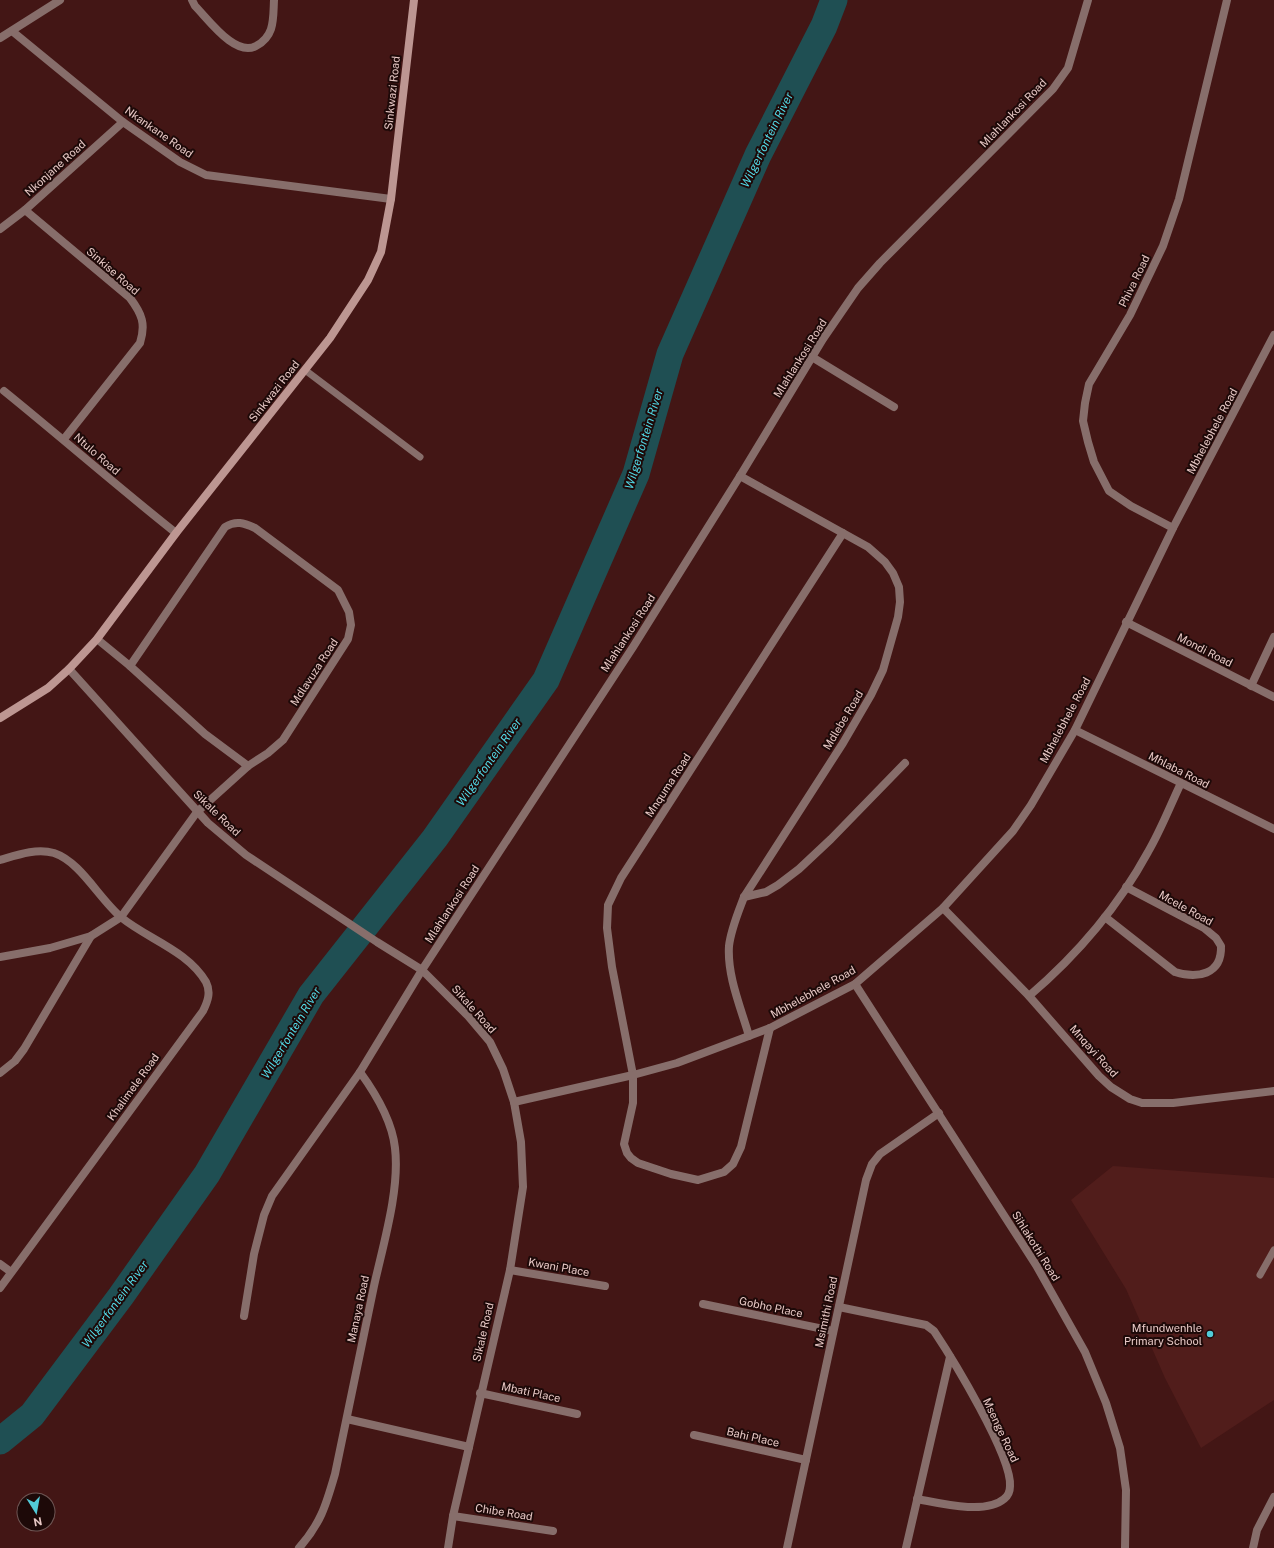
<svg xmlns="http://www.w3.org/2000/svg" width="1274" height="1548" font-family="'Public Sans',sans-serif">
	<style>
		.built { fill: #511d1b }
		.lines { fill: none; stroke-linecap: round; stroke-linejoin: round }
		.river { stroke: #1f4f53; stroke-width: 27 }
		.lane { stroke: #876e6b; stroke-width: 7 }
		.street { stroke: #876e6b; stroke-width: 8 }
		.secondary { stroke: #bd9692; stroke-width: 8 }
		.poi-dot { fill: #52cbd8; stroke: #1d0908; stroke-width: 1.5 }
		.labels { text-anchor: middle; stroke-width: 4; stroke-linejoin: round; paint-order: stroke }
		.street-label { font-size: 11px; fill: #e8c9c6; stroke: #1d0908 }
		.poi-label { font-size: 11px; fill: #e8c9c6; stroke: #1d0908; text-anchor: end }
		.water-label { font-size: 12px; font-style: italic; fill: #52d9e6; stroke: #1d0908 }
	</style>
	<rect width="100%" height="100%" fill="#431615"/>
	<polygon class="built" points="1113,1166 1274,1178 1274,1400 1201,1448 1165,1378 1126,1289 1071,1200"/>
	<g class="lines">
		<polyline class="river" points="0,1441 32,1415 121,1296 207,1174 311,995 435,838 546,680 636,474 670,354 758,155 824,26 834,0"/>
		<g class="lane">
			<polyline points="305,370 420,457"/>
			<polyline points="1260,1275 1274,1250"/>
		</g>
		<g class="street">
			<path d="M192,0l3,6c14,14 40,51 61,40 19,-10 17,-27 18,-46"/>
			<polyline points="12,31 123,122 180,162 206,175 391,199"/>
			<polyline points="0,38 60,0"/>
			<path d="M25,210l105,88c12,16 16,26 10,45l-76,96"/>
			<polyline points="0,229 25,210 123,122"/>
			<polyline points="812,357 894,407"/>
			<path d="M4,391c58,47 114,96 172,142"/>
			<path d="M740,476l128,71 17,15 8,11 6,14 1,15 -2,15 -15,53 -12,25 -28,48 -99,154c-6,16 -13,32 -15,49 -2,30 12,62 20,90"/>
			<polyline points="1173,528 1131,506 1109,491 1094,462 1088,442 1083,421 1085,403 1089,384 1130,315 1163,246 1179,199 1227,0"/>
			<polyline points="1126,622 1274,697"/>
			<polyline points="130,666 205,734 248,766"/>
			<polyline points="69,669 208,823 246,855 377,942 422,970 468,1016 490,1042 503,1069 514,1102 521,1142 523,1187 510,1270 453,1516 448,1548"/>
			<polyline points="1251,686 1274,637"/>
			<polyline points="1075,730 1274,829"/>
			<path d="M0,860c17,-5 36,-12 54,-7 27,9 45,46 68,65 26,21 66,33 84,64 5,10 2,19 -3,29l-203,277"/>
			<polyline points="744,897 766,892 778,885 799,869 831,839 905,763"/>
			<polyline points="943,908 1029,996 1099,1076 1111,1087 1130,1099 1142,1103 1173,1103 1274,1091"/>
			<path d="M1105,917l70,55c22,7 47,3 46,-26l-5,-8 -12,-10 -78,-41"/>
			<path d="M0,957l50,-9 41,-12 30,-19 76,-105 51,-46 20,-13 15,-13 65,-101 3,-14 -2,-13 -11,-22 -83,-62c-11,-5 -19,-8 -30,-1l-95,139 -33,-27"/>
			<polyline points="855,984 1036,1265 1085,1352 1106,1403 1120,1448 1126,1490 1125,1548"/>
			<path d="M1029,996c48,-41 89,-89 119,-144 13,-22 22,-46 33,-69"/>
			<polyline points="770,1028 741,1147 733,1164 724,1172 698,1180 671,1174 638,1163 631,1158 627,1153 624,1144 633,1103 633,1075 612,967 607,928 608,905 621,878 843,533"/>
			<polyline points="0,1073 15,1061 24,1049 91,936"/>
			<polyline points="514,1102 633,1075 677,1063 770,1028 855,984 943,908 1013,831 1031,805 1075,730 1173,528 1274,335"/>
			<polyline points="0,1264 11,1272"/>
			<polyline points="510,1270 605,1286"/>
			<polyline points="703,1304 833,1331"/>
			<path d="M839,1307l87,18 8,6c18,27 78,125 76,155 0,5 -2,10 -6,13 -19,16 -65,4 -87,0"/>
			<polyline points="244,1316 254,1254 264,1215 272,1196 360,1072 422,970 633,647 740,476 823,339 858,288 880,263 1053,89 1068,68 1088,0"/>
			<polyline points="480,1393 577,1414"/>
			<polyline points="347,1419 469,1447"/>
			<polyline points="694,1435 806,1460"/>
			<polyline points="453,1516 553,1531"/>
			<path d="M299,1548c22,-25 27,-43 36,-74 13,-63 26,-125 39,-188 9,-41 26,-96 21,-138 -3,-28 -19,-54 -35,-76"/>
			<polyline points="787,1548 866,1180 872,1164 880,1154 939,1113"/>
			<polyline points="906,1548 950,1357"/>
			<polyline points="1253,1548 1257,1530 1274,1497"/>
		</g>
		<polyline class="secondary" points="0,718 48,688 69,669 97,639 176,533 330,338 368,280 381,252 391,199 414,0"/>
	</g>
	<circle class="poi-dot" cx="1210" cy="1334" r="4"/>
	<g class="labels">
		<g class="street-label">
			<text transform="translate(392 93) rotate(-84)" y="4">Sinkwazi Road</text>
			<text transform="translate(1013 113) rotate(-46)" y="4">Mlahlankosi Road</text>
			<text transform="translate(159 132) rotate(35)" y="4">Nkankane Road</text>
			<text transform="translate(55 168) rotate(-42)" y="4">Nkonjane Road</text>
			<text transform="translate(113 271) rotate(41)" y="4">Sinkise Road</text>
			<text transform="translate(1134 281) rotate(-64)" y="4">Phiva Road</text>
			<text transform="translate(800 358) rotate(-58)" y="4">Mlahlankosi Road</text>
			<text transform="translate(274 391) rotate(-52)" y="4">Sinkwazi Road</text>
			<text transform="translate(1212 431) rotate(-62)" y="4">Mbhelebhele Road</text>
			<text transform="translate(97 454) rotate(41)" y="4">Ntulo Road</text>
			<text transform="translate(628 633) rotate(-57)" y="4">Mlahlankosi Road</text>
			<text transform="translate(1205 650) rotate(27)" y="4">Mondi Road</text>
			<text transform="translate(314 672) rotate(-57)" y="4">Mdlavuza Road</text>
			<text transform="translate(843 720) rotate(-59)" y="4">Mdlebe Road</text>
			<text transform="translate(1065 720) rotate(-62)" y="4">Mbhelebhele Road</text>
			<text transform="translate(1179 770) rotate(27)" y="4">Mhlaba Road</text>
			<text transform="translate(668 785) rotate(-57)" y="4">Mnquma Road</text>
			<text transform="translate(217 813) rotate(44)" y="4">Sikale Road</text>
			<text transform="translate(452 904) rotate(-57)" y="4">Mlahlankosi Road</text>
			<text transform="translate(1186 908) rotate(29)" y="4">Mcele Road</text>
			<text transform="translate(813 992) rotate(-29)" y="4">Mbhelebhele Road</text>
			<text transform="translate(474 1009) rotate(48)" y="4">Sikale Road</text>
			<text transform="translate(1094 1051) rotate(48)" y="4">Mnqayi Road</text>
			<text transform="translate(133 1087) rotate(-54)" y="4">Khalimele Road</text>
			<text transform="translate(1036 1246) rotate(58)" y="4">Sihlakothi Road</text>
			<text transform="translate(559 1267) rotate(10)" y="4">Kwani Place</text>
			<text transform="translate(771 1307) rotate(12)" y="4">Gobho Place</text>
			<text transform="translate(358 1309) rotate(-78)" y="4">Manaya Road</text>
			<text transform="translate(826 1312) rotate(-78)" y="4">Msimithi Road</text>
			<text transform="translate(483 1332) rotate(-77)" y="4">Sikale Road</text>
			<text transform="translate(531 1392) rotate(12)" y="4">Mbati Place</text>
			<text transform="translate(1001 1430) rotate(65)" y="4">Msenge Road</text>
			<text transform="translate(753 1437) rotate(13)" y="4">Bahi Place</text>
			<text transform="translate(504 1512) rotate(9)" y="4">Chibe Road</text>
		</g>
		<g class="poi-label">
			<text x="1202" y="1332">Mfundwenhle<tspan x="1202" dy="13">Primary School</tspan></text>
		</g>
		<g class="water-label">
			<text transform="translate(767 140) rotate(-64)" y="4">Wilgerfontein River</text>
			<text transform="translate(644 439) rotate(-73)" y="4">Wilgerfontein River</text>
			<text transform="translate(489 762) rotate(-55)" y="4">Wilgerfontein River</text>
			<text transform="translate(291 1033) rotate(-59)" y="4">Wilgerfontein River</text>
			<text transform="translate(115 1304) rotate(-54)" y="4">Wilgerfontein River</text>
		</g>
	</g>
	<g transform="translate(36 1512) rotate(169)"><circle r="19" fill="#1d0908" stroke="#6e5654"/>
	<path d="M0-3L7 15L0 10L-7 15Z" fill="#52cbd8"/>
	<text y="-6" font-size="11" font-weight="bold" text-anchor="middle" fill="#e8c9c6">N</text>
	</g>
</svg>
